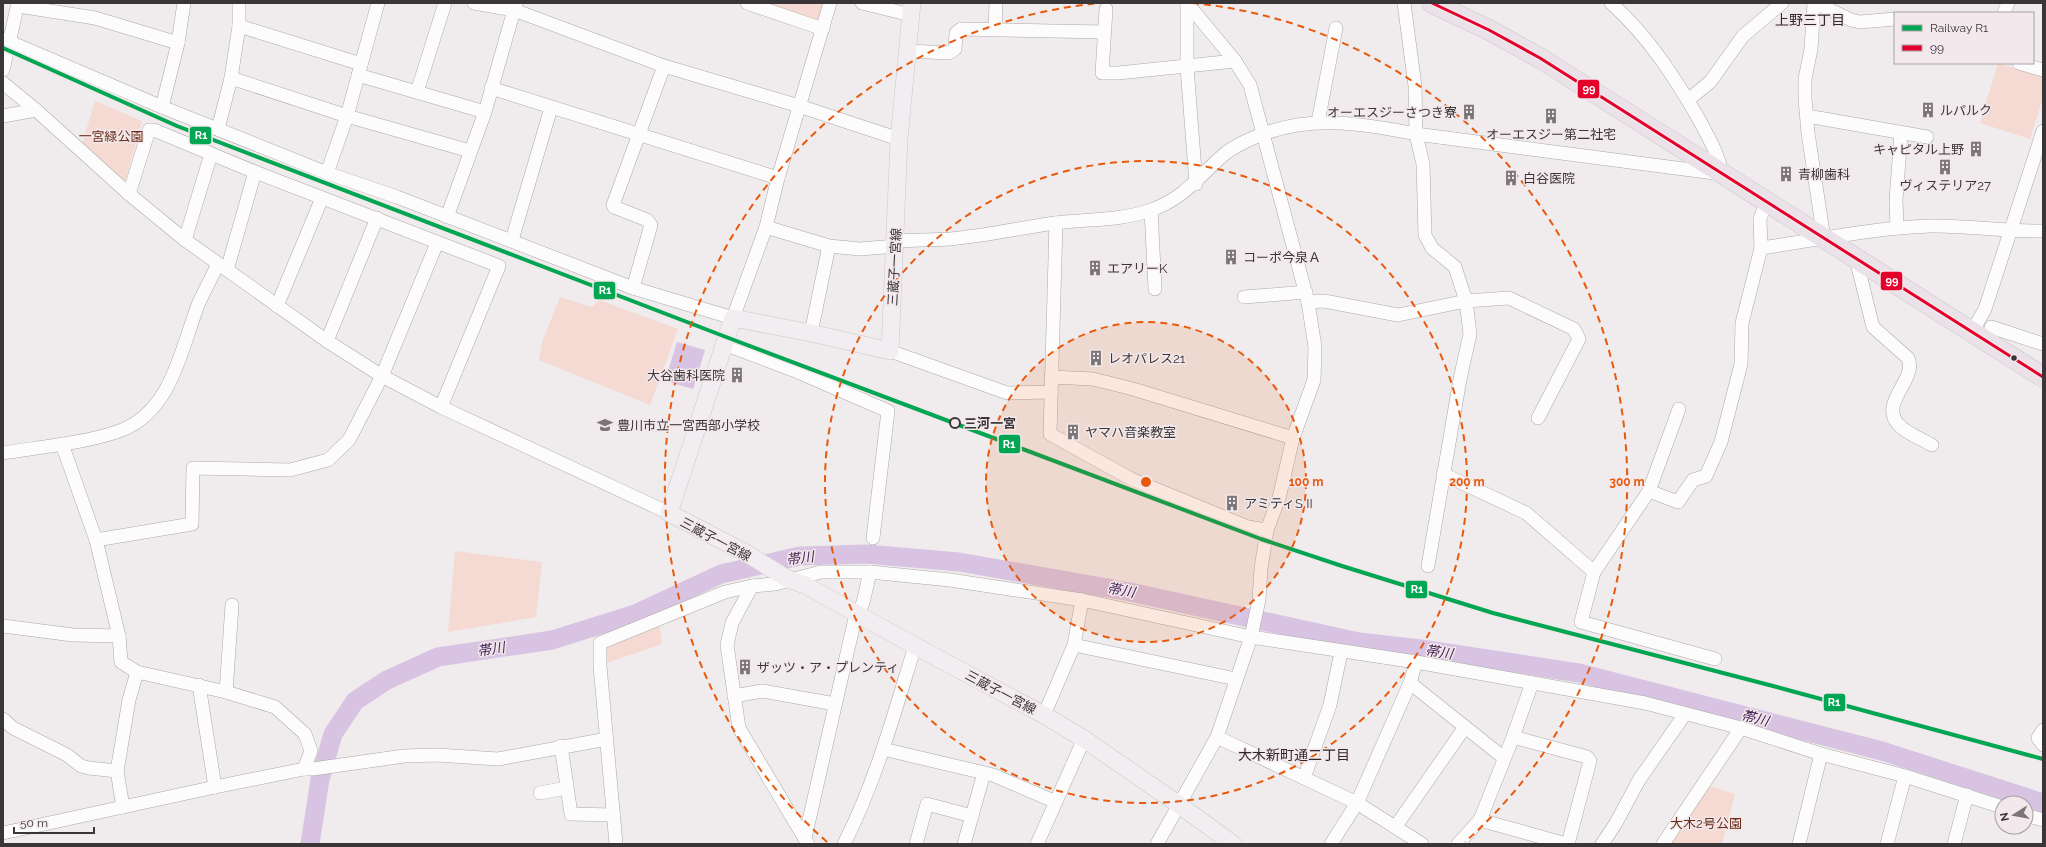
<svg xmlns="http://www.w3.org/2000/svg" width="2046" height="847" font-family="Raleway,'Noto Sans JP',sans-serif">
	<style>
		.green { fill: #f4dad3 }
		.water { fill: #d8c4e2 }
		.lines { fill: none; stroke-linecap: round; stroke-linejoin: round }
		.river { stroke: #d8c4e2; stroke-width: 19 }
		.minor-casing { stroke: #aca8a9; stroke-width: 14 }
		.major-casing { stroke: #cac8c8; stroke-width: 18 }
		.highway-casing { stroke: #cac8c8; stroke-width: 21 }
		.minor { stroke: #fdfcfc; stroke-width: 13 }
		.major { stroke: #f2edf0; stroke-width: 17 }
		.highway { stroke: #eae2e8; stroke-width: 20 }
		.bus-1-casing { stroke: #f3e8eb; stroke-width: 6 }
		.bus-1 { stroke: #e4002b; stroke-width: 3 }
		.rail-1-casing { stroke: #f3e8eb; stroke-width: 7 }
		.rail-1 { stroke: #00a651; stroke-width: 4 }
		.ring { fill: none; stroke: #e8590c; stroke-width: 2; stroke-dasharray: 7 5 }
		.bus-dot { fill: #3a3637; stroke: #f3e8eb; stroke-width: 1.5 }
		.stop-dot { fill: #f3e8eb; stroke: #3a3637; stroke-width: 2 }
		.labels { text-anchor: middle; stroke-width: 3; stroke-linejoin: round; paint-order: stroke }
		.poi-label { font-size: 13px; fill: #3a3637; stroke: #f3e8eb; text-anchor: start }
		.park-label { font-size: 13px; fill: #692b16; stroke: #f3e8eb }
		.street-label { font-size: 13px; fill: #3a3637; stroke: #f3e8eb }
		.stop-label { font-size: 13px; font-weight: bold; fill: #3a3637; stroke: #f3e8eb; text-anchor: start }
		.neighbourhood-label { font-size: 14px; fill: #2f272a; stroke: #f3e8eb }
		.water-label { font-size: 14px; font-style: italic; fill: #462558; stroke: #f3e8eb }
		.centre { fill: #e8590c; stroke: #f3e8eb; stroke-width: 2 }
		.ring-label { font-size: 12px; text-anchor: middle; font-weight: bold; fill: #e8590c; stroke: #f3e8eb; stroke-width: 3; stroke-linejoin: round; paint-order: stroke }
		.line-badge { stroke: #f3e8eb; stroke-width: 1.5 }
		.badge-label { font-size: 11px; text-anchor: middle; font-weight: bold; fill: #fff }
	</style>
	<rect width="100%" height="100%" fill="#f0ebec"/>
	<g class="green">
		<polygon points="760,3 825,3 820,20 817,21"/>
		<polygon points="1998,63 2043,77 2043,98 2030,139 1980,123"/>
		<polygon points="95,101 142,121 126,179 121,181 82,144"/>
		<polygon points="560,297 592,307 599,300 678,329 650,405 539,360 542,342"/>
		<polygon points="455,551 542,562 536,617 448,632"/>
		<polygon points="659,622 662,644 604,664 604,645"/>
		<polygon points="1706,785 1735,794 1722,844 1675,844 1667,842"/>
	</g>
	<polygon class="water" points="677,342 705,350 693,389 665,381"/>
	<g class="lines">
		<polyline class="river" points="310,844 320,779 333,734 355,701 387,680 438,657 552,640 635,614 721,574 800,556 866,554 959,562 1130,592 1359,642 1421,649 1579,673 1882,751 2043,803"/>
		<defs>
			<g id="minor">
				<polyline points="239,3 239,26 361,64"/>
				<polyline points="474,3 514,10 664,66 799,106 899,139"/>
				<polyline points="747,3 823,29"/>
				<polyline points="862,3 911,15"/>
				<polyline points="1187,3 1187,67 1196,184"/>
				<polyline points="1404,3 1415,86 1416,134 1423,164 1425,235 1432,248 1455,267 1466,301 1470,334 1460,379 1428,566"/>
				<polyline points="1814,3 1811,49 1805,79 1805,99 1808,133 1824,239"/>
				<polyline points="1816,3 1851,20 1860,22 1895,19"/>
				<polyline points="18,6 95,18 178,43"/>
				<polyline points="1106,9 1102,73 1118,73 1235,61"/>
				<polyline points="2004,13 2008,3"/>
				<polyline points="995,30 996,3"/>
				<polyline points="3,39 162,107 327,173 397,197 633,288 733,318 766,227 778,178 830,3"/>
				<polyline points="908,51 949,53 955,49 956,33 961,29 1104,32"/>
				<polyline points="2019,63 2043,70"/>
				<polyline points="3,70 18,3"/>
				<polyline points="358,75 485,112"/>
				<polyline points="231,78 347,116 470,151"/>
				<polyline points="3,83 36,110 129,194 185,240 327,341 382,376 441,407 669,513"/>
				<polyline points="491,88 778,178"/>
				<polyline points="417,92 445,3"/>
				<polyline points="1688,100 1710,82 1743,36 1782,3"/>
				<polyline points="162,107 178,43 184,3"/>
				<polyline points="3,116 36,110"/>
				<polyline points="1807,116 1927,137"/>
				<polyline points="1318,122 1336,28"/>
				<polyline points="218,129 231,78 239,26"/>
				<polyline points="327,173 347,116 378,3"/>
				<polyline points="129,194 149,130 154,130 255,172 499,266 441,407"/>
				<polyline points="1151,210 1155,289"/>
				<polyline points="447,217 485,112 516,3"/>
				<polyline points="1056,223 1050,434 1131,479 1248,527 1267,530"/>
				<polyline points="766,227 829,246 860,249 896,246"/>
				<polyline points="1897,228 1896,200 1901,134"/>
				<polyline points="185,240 211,154"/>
				<polyline points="512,240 551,108"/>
				<path d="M896,241c18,-1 36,-1 54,-2 35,-3 70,-11 105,-16 31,-4 65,-2 96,-13 35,-12 49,-36 76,-58 8,-6 17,-10 26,-14 54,-24 108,-15 163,-4l306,40c-3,-19 -13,-35 -21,-51 -25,-44 -52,-86 -90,-120"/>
				<path d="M1761,248c57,-8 111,-20 169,-22 38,-1 75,6 113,5"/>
				<path d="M1856,259l17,68 35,31c10,21 -29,44 -10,66 7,9 24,15 34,21"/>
				<polyline points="227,270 255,172"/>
				<polyline points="633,288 651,225 647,220 614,207 613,205 664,66"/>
				<polyline points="1244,297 1306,292"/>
				<polyline points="1308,302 1324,301 1398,315 1466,301 1509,298 1574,329 1579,339 1538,418"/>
				<polyline points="277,306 322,198"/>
				<polyline points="1991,327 2043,344"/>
				<polyline points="1972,332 1985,309 2043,131"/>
				<polyline points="811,333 829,246"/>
				<polyline points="327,341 377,218"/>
				<polyline points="724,344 798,372 888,411 873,538"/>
				<polyline points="890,351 1007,393 1051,392"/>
				<polyline points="1051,377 1093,379 1133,389 1293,438"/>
				<polyline points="1679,409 1649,491 1678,502 1693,480 1706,476 1721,442 1741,364 1742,323 1761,248 1760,219 1766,202"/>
				<polyline points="62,444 96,540 119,636 121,662 137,672 226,692 275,707 305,734 311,751 304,769"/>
				<path d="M3,453c37,-6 85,-10 119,-23 50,-20 59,-81 76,-125 6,-14 14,-28 20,-41"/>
				<polyline points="1443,474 1526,513 1594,572 1581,622 1715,659"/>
				<polyline points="96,540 192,524 193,468 290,470 328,460 349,440 382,376 437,243"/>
				<polyline points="1594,572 1649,491"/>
				<polyline points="3,626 73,635 119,636"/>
				<polyline points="1074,645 1236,679"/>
				<polyline points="1410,683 1504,758"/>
				<polyline points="199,685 215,787"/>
				<polyline points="226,692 232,605"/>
				<polyline points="734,696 762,691 835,704"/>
				<polyline points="1044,715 1074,645 1082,600"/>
				<polyline points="3,719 13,728 67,755 81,766 89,768 117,771"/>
				<polyline points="2043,730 2038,738 2043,745"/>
				<polyline points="1217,737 1357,803 1422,844"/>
				<polyline points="1513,737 1587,757 1590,761 1568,844"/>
				<polyline points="561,746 571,814 613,815"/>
				<polyline points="883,749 993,775 1056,802"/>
				<polyline points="1304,778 1330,705 1341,652"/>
				<polyline points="540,793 566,788"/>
				<polyline points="123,807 117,771 129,700 137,672"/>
				<polyline points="2026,815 2043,820"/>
				<polyline points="1480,820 1566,844"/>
				<polyline points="1396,826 1465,727"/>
				<polyline points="3,833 215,787 304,769 313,769 404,756 437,755 498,759 607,739"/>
				<polyline points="805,838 856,614 863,603 870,572"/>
				<polyline points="616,844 600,666 600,643 725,592 752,586"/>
				<polyline points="808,844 739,728 727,645 732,623 752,586 775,584 821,572 870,572 950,580 1082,600 1251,637 1416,662 1645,703 1741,728 1821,754 1905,776 2002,807"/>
				<path d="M844,844c32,-63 50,-130 71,-198"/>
				<polyline points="916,844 927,804 972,816"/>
				<polyline points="964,844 984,773"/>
				<polyline points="1037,844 1084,739"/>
				<polyline points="1157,844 1217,737 1251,637 1259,600 1261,568 1267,530 1279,498 1293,438 1314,380 1315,347 1308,302 1250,85 1235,61 1187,3"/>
				<polyline points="1331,844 1357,803 1410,683 1416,662"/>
				<polyline points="1458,844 1480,820 1513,737 1532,683"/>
				<polyline points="1602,844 1616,823 1639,780 1685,714"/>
				<polyline points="1663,844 1741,728"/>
				<polyline points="1799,844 1821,754"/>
				<polyline points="1887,844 1905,776"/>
				<polyline points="1954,844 1967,795"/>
			</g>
			<polyline id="major" points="912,3 899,139 890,351 811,333 733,318 669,513 744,552 788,579 805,585 915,646 1044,715 1084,739 1178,804 1233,844"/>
			<polyline id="highway" points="1432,3 1489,30 1540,58 2043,377"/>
		</defs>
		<use href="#minor" class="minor-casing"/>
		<use href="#major" class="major-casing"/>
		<use href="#highway" class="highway-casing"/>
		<use href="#minor" class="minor"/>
		<use href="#major" class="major"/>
		<use href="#highway" class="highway"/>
		<defs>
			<polyline id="bus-1" points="1432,3 1489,30 1540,58 2043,377"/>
		</defs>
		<use href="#bus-1" class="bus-1-casing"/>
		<use href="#bus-1" class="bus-1"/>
		<defs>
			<polyline id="rail-1" points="3,48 177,126 726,337 1261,539 1342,566 1493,613 1773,686 2043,759"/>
		</defs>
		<use href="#rail-1" class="rail-1-casing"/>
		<use href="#rail-1" class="rail-1"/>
	</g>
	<circle cx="1146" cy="482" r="160" fill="#e8590c" fill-opacity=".12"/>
	<g class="ring">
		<circle cx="1146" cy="482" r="160"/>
		<circle cx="1146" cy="482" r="321"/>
		<path d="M827 842A481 481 0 0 1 1100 3M1192 3A481 481 0 0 1 1465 842"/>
	</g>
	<defs>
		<symbol id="building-bare" viewBox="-9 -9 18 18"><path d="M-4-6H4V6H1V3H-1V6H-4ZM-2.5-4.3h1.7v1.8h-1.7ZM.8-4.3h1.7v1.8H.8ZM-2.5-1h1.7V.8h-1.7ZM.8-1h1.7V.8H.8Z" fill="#7a7576" stroke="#f3e8eb" stroke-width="2.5" paint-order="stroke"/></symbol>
		<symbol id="school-bare" viewBox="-9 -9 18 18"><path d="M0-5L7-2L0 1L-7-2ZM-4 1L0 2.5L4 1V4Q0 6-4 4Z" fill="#7a7576" stroke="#f3e8eb" stroke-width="2.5" paint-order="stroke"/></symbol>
	</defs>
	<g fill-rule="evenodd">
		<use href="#building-bare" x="1917" y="99" width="22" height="22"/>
		<use href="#building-bare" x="1458" y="101" width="22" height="22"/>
		<use href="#building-bare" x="1540" y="105" width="22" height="22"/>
		<use href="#building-bare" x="1965" y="138" width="22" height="22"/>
		<use href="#building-bare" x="1934" y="156" width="22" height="22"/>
		<use href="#building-bare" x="1775" y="163" width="22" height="22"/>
		<use href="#building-bare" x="1500" y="167" width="22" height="22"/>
		<use href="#building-bare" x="1220" y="246" width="22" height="22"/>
		<use href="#building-bare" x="1084" y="257" width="22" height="22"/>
		<use href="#building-bare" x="1085" y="347" width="22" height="22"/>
		<use href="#building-bare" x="726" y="364" width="22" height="22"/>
		<use href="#school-bare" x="594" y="414" width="22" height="22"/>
		<use href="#building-bare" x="1062" y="421" width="22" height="22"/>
		<use href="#building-bare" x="1221" y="492" width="22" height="22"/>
		<use href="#building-bare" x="734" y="656" width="22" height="22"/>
	</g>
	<circle class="bus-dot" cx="2014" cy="358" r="3.5"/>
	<circle class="stop-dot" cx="955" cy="423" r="5"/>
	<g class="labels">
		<g class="poi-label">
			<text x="1940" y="115">ルパルク</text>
			<text x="1457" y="117" text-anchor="end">オーエスジーさつき寮</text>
			<text x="1551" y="139" text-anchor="middle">オーエスジー第二社宅</text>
			<text x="1964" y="154" text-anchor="end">キャピタル上野</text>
			<text x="1798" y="179">青柳歯科</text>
			<text x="1523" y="183">白谷医院</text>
			<text x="1945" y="190" text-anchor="middle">ヴィステリア27</text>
			<text x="1243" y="262">コーポ今泉Ａ</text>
			<text x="1107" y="273">エアリーK</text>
			<text x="1108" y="363">レオパレス21</text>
			<text x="725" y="380" text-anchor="end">大谷歯科医院</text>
			<text x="617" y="430">豊川市立一宮西部小学校</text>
			<text x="1085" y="437">ヤマハ音楽教室</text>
			<text x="1244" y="508">アミティS II</text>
			<text x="757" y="672">ザッツ・ア・プレンティ</text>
		</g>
		<g class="park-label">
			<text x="111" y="141">一宮緑公園</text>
			<text x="1706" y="828">大木2号公園</text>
		</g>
		<g class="street-label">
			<text transform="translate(894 267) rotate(-87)" y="5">三蔵子一宮線</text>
			<text transform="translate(716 539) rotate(28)" y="5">三蔵子一宮線</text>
			<text transform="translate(1001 692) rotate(28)" y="5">三蔵子一宮線</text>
		</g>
		<g class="stop-label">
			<text x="964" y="428">三河一宮</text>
		</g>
		<g class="neighbourhood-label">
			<text x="1810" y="25">上野三丁目</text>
			<text x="1294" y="760">大木新町通二丁目</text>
		</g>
		<g class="water-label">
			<text transform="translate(800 558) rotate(-7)" y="5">帯川</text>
			<text transform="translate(1121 590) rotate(10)" y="5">帯川</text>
			<text transform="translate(491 649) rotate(-9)" y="5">帯川</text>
			<text transform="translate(1439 652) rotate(8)" y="5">帯川</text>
			<text transform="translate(1755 718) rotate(14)" y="5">帯川</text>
		</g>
	</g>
	<circle cx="1146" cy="482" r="6" class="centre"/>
	<g class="ring-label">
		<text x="1306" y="486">100 m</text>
		<text x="1467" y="486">200 m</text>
		<text x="1627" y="486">300 m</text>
	</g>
	<g class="line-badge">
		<rect x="1577" y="79" width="23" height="20" rx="4" fill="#e4002b"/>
		<rect x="189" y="126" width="23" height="19" rx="4" fill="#00a651"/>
		<rect x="1880" y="271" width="23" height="20" rx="4" fill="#e4002b"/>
		<rect x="593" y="281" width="23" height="19" rx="4" fill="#00a651"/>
		<rect x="998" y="434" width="23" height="20" rx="4" fill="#00a651"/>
		<rect x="1405" y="580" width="23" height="19" rx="4" fill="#00a651"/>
		<rect x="1823" y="693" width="23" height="19" rx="4" fill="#00a651"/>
	</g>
	<g class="badge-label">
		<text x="1589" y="93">99</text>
		<text x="201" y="139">R1</text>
		<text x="1892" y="285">99</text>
		<text x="605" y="294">R1</text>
		<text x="1009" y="448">R1</text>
		<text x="1417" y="593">R1</text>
		<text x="1834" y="706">R1</text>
	</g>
	<rect width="2046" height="847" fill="none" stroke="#3a3637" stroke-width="8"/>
	<rect x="1894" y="12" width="140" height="52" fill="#f3e8eb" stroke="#a9a1a3"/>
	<rect x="1902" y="25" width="20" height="6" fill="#00a651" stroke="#a9a1a3"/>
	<text x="1930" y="32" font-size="12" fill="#3a3637">Railway R1</text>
	<rect x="1902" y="45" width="20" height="6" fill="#e4002b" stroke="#a9a1a3"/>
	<text x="1930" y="52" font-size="12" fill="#3a3637">99</text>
	<g transform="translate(2014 815) rotate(259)"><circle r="19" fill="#f3e8eb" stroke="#a9a1a3"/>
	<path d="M0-3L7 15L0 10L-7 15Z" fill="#7a7576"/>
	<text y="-6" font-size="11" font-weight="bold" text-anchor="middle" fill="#3a3637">N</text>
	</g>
	<path d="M14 827v6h80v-6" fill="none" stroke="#3a3637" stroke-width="2"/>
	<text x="20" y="827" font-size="12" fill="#3a3637" stroke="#f3e8eb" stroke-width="3" paint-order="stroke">50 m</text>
</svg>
